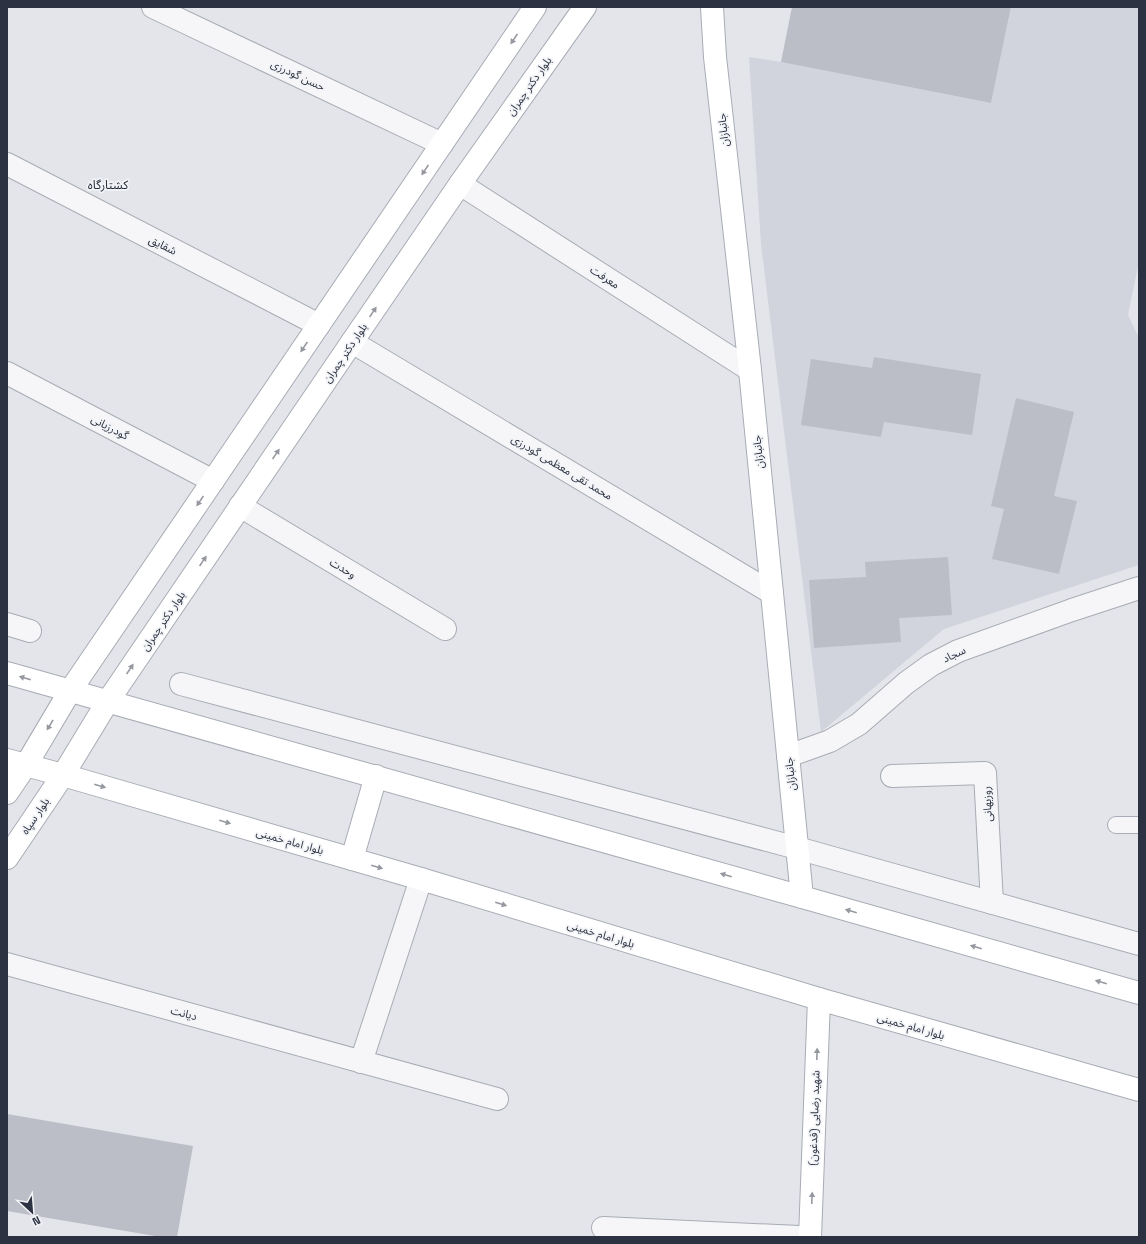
<svg xmlns="http://www.w3.org/2000/svg" width="1146" height="1244" font-family="'Space Grotesk','Noto Sans Arabic',sans-serif">
	<style>
		.built { fill: #d1d4dc }
		.building { fill: #bbbec6 }
		.lines { fill: none; stroke-linecap: round; stroke-linejoin: round }
		.lane-casing { stroke: #a8acb4; stroke-width: 18 }
		.street-casing { stroke: #a8acb4; stroke-width: 24 }
		.secondary-casing { stroke: #a8acb4; stroke-width: 24 }
		.lane { stroke: #f6f6f8; stroke-width: 16 }
		.street { stroke: #f6f6f8; stroke-width: 22 }
		.secondary { stroke: #fff; stroke-width: 22 }
		.oneway { fill: #9698a0 }
		.labels { text-anchor: middle; stroke-width: 3.5; stroke-linejoin: round; paint-order: stroke }
		.street-label { font-size: 11px; fill: #2c3241; stroke: #f3f4f7 }
		.neighbourhood-label { font-size: 12px; fill: #1e2432; stroke: #f3f4f7 }
	</style>
	<rect width="100%" height="100%" fill="#e3e5ea"/>
	<polygon class="built" points="1011,7 1139,7 1139,261 1128,315 1139,338 1139,565 944,629 821,732 761,244 749,57 781,62 991,103"/>
	<g class="building">
		<polygon points="792,7 1011,7 991,103 781,62"/>
		<polygon points="874,357 981,374 972,435 884,422 881,437 801,425 811,359 872,368"/>
		<polygon points="1016,398 1074,412 1054,496 1077,501 1059,574 992,559 1004,509 991,506"/>
		<polygon points="948,557 952,615 899,618 901,642 814,648 809,580 866,577 865,562"/>
		<polygon points="7,1114 193,1146 177,1237 161,1237 7,1211"/>
	</g>
	<g class="lines">
		<defs>
			<polyline id="lane" points="1116,825 1139,825"/>
			<g id="street">
				<polyline points="153,7 442,144"/>
				<polyline points="7,164 319,325"/>
				<polyline points="460,184 750,370"/>
				<polyline points="352,342 772,593"/>
				<polyline points="7,373 213,481"/>
				<polyline points="240,506 445,629"/>
				<polyline points="7,624 30,631"/>
				<polyline points="181,684 797,848 1139,944"/>
				<polyline points="788,756 830,741 859,724 906,683 931,665 958,651 1072,610 1139,588"/>
				<polyline points="892,776 985,773 992,903"/>
				<polyline points="7,964 497,1099"/>
				<polyline points="361,1062 421,879"/>
				<polyline points="603,1228 799,1237"/>
			</g>
			<g id="secondary">
				<polyline points="712,7 715,57 750,370 802,897"/>
				<polyline points="7,673 802,897 1139,993"/>
				<polyline points="7,760 63,775 421,879 819,999 1139,1090"/>
				<polyline points="7,793 26,765 70,691 535,7"/>
				<polyline points="7,858 63,775 108,701 352,342 460,184 585,7"/>
				<polyline points="352,859 376,776"/>
				<polyline points="810,1237 819,999"/>
			</g>
		</defs>
		<use href="#lane" class="lane-casing"/>
		<use href="#street" class="street-casing"/>
		<use href="#secondary" class="secondary-casing"/>
		<use href="#lane" class="lane"/>
		<use href="#street" class="street"/>
		<use href="#secondary" class="secondary"/>
	</g>
	<defs><path id="oneway-solid" d="M-6-.8H1V-3.2L6.5 0L1 3.2V.8H-6Z"/></defs>
	<g class="oneway">
		<use href="#oneway-solid" transform="translate(514 39) rotate(124)"/>
		<use href="#oneway-solid" transform="translate(425 170) rotate(124)"/>
		<use href="#oneway-solid" transform="translate(373 312) rotate(-56)"/>
		<use href="#oneway-solid" transform="translate(304 347) rotate(124)"/>
		<use href="#oneway-solid" transform="translate(276 454) rotate(-56)"/>
		<use href="#oneway-solid" transform="translate(200 501) rotate(124)"/>
		<use href="#oneway-solid" transform="translate(203 561) rotate(-56)"/>
		<use href="#oneway-solid" transform="translate(130 669) rotate(-56)"/>
		<use href="#oneway-solid" transform="translate(25 678) rotate(-164)"/>
		<use href="#oneway-solid" transform="translate(50 725) rotate(121)"/>
		<use href="#oneway-solid" transform="translate(100 786) rotate(16)"/>
		<use href="#oneway-solid" transform="translate(225 822) rotate(16)"/>
		<use href="#oneway-solid" transform="translate(377 867) rotate(16)"/>
		<use href="#oneway-solid" transform="translate(726 875) rotate(-164)"/>
		<use href="#oneway-solid" transform="translate(501 904) rotate(17)"/>
		<use href="#oneway-solid" transform="translate(851 911) rotate(-164)"/>
		<use href="#oneway-solid" transform="translate(976 947) rotate(-164)"/>
		<use href="#oneway-solid" transform="translate(1101 982) rotate(-164)"/>
		<use href="#oneway-solid" transform="translate(817 1054) rotate(-88)"/>
		<use href="#oneway-solid" transform="translate(812 1198) rotate(-88)"/>
	</g>
	<g class="labels">
		<g class="street-label">
			<text transform="translate(298 75) rotate(25)" y="4">حسن گودرزی</text>
			<text transform="translate(529 86) rotate(-55)" y="4">بلوار دکتر چمران</text>
			<text transform="translate(723 130) rotate(-96)" y="4">جانبازان</text>
			<text transform="translate(163 245) rotate(27)" y="4">شقایق</text>
			<text transform="translate(605 277) rotate(33)" y="4">معرفت</text>
			<text transform="translate(345 353) rotate(-56)" y="4">بلوار دکتر چمران</text>
			<text transform="translate(110 427) rotate(28)" y="4">گودرزیانی</text>
			<text transform="translate(758 452) rotate(-96)" y="4">جانبازان</text>
			<text transform="translate(562 467) rotate(31)" y="4">محمد تقی معظمی گودرزی</text>
			<text transform="translate(343 568) rotate(31)" y="4">وحدت</text>
			<text transform="translate(163 621) rotate(-56)" y="4">بلوار دکتر چمران</text>
			<text transform="translate(954 654) rotate(-25)" y="4">سجاد</text>
			<text transform="translate(790 774) rotate(-96)" y="4">جانبازان</text>
			<text transform="translate(987 804) rotate(-93)" y="4">روزبهانی</text>
			<text transform="translate(35 816) rotate(-56)" y="4">بلوار سپاه</text>
			<text transform="translate(290 841) rotate(16)" y="4">بلوار امام خمینی</text>
			<text transform="translate(601 934) rotate(17)" y="4">بلوار امام خمینی</text>
			<text transform="translate(184 1013) rotate(15)" y="4">دیانت</text>
			<text transform="translate(911 1026) rotate(16)" y="4">بلوار امام خمینی</text>
			<text transform="translate(814 1118) rotate(-88)" y="4">(قدغون) شهید رضایی</text>
		</g>
		<g class="neighbourhood-label">
			<text x="108" y="189">کشتارگاه</text>
		</g>
	</g>
	<rect width="1146" height="1244" fill="none" stroke="#2c3241" stroke-width="16"/>
	<g transform="translate(32 1212) rotate(154)" stroke="#f3f4f7" stroke-width="3" paint-order="stroke">
	<path d="M0-3L7 15L0 10L-7 15Z" fill="#2c3241"/>
	<text y="-6" font-size="11" font-weight="bold" text-anchor="middle" fill="#2c3241">N</text>
	</g>
</svg>
